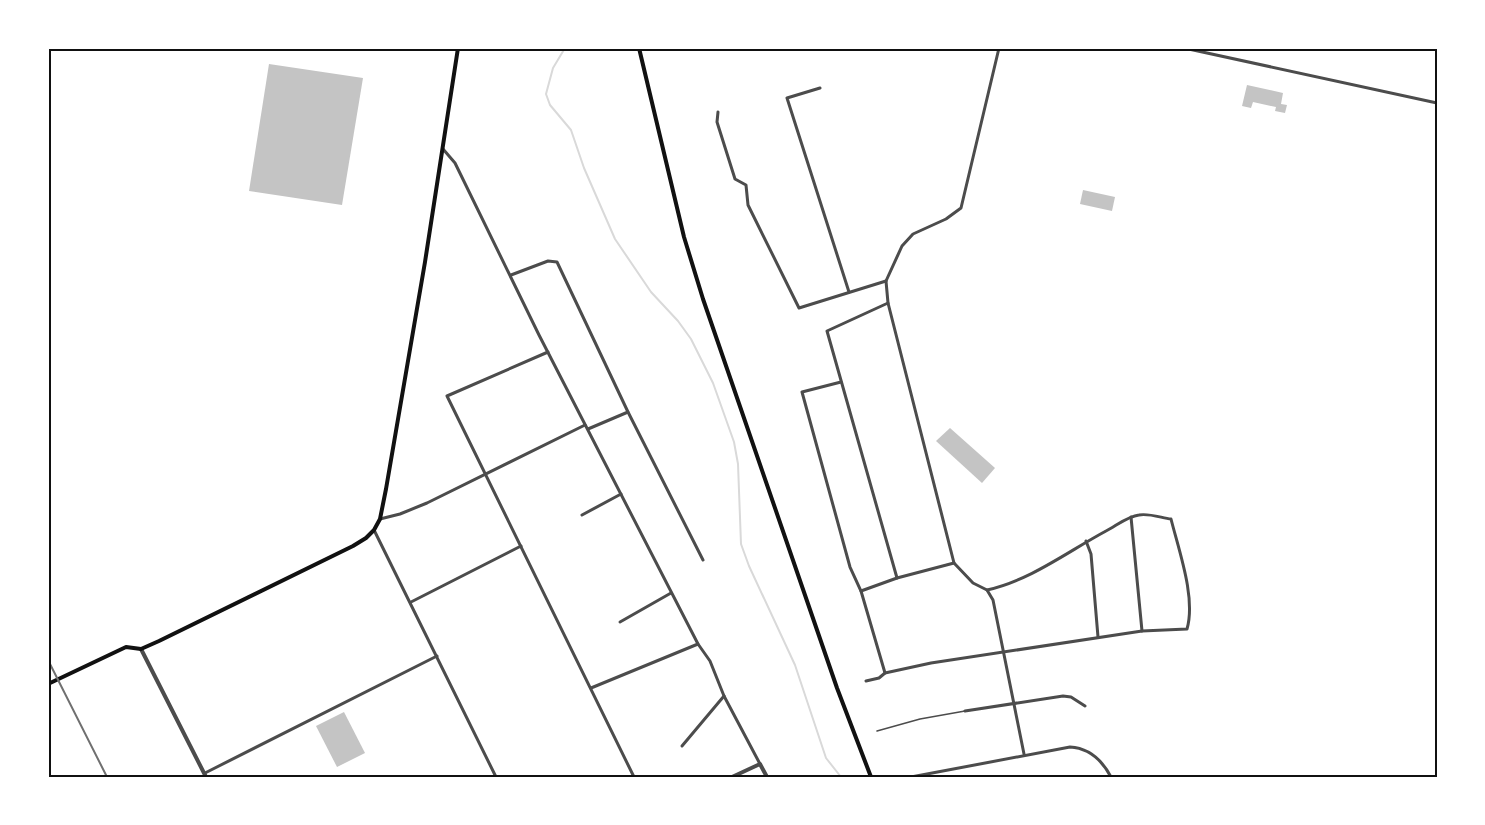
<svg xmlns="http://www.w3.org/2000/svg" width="1485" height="825" font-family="'Work Sans',sans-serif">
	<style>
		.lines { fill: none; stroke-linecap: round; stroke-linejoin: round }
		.stream { stroke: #d9d9d9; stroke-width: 2 }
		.building { fill: #c4c4c4 }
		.service { stroke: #4c4c4c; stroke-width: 1.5 }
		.minor { stroke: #4c4c4c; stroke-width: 3 }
		.tertiary { stroke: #4c4c4c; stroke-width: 4 }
		.secondary { stroke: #111; stroke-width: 4 }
		.rail { stroke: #707070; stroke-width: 2 }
		.neatline { fill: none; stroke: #111; stroke-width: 2 }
	</style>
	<rect width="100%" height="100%" fill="#fff"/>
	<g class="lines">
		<polyline class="stream" points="565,48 553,68 546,94 550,105 571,130 584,168 615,239 651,292 678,321 691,339 713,383 734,442 738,464 741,544 749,566 795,665 826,758 841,777"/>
	</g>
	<g class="building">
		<polygon points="269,64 363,78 342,205 249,191"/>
		<polygon points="1247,85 1283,93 1281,104 1287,105 1285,113 1275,111 1276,107 1253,102 1251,108 1242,106"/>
		<polygon points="1083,190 1115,197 1112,211 1080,204"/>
		<polygon points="950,428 995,468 982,483 936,441"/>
		<polygon points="344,712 365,753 337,767 316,726"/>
	</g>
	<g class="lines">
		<polyline class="service" points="877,731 920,719 965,711"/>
		<g class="minor">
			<polyline points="999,48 961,208 946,219 913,234 902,246 886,281 888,303 954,563 973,583 987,590 993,600 1024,754"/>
			<polyline points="1184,48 1437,103"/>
			<polyline points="820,88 787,98 849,292"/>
			<polyline points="718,112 717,122 735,179 746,185 748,205 799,308 886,281"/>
			<polyline points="443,149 455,163 539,335 698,644 710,661 724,696 760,764"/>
			<polyline points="511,275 548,261 557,262 628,412 703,560"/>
			<polyline points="888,303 827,331 897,578"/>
			<polyline points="548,352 447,396 634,777"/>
			<polyline points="841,382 802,392 850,567 861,591 885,673"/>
			<polyline points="588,429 628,412"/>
			<polyline points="582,515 621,494"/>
			<polyline points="1131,517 1142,631"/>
			<polyline points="380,519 400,514 427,503 585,425"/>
			<polyline points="374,530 496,777"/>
			<polyline points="1086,541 1091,554 1098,637"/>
			<polyline points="861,591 897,578 954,563"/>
			<polyline points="411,602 521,546"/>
			<polyline points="620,622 671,593"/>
			<path d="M866,681l13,-3 6,-5 46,-10 211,-32 45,-2c9,-31 -8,-78 -16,-110 -9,-1 -22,-6 -32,-4 -11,1 -23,11 -33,16 -39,21 -75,49 -119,59"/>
			<polyline points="591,688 698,644"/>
			<polyline points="965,711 1063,696 1071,697 1085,706"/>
			<polyline points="682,746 724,696"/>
			<polyline points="205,773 437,656"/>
			<path d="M911,777l159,-30c18,1 32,13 41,30"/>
		</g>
		<g class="tertiary">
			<polyline points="141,649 206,777"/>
			<polyline points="732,777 760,764 767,777"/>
		</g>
		<g class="secondary">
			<polyline points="639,48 684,237 703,299 837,688 871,777"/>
			<polyline points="48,684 126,647 141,649 159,641 353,546 366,538 374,530 380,519 386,489 425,262 458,48"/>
		</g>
		<polyline class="rail" points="48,660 107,777"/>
	</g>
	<rect width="1485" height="825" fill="none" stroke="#ffffff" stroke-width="99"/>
	<rect x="50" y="50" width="1386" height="726" class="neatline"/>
</svg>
